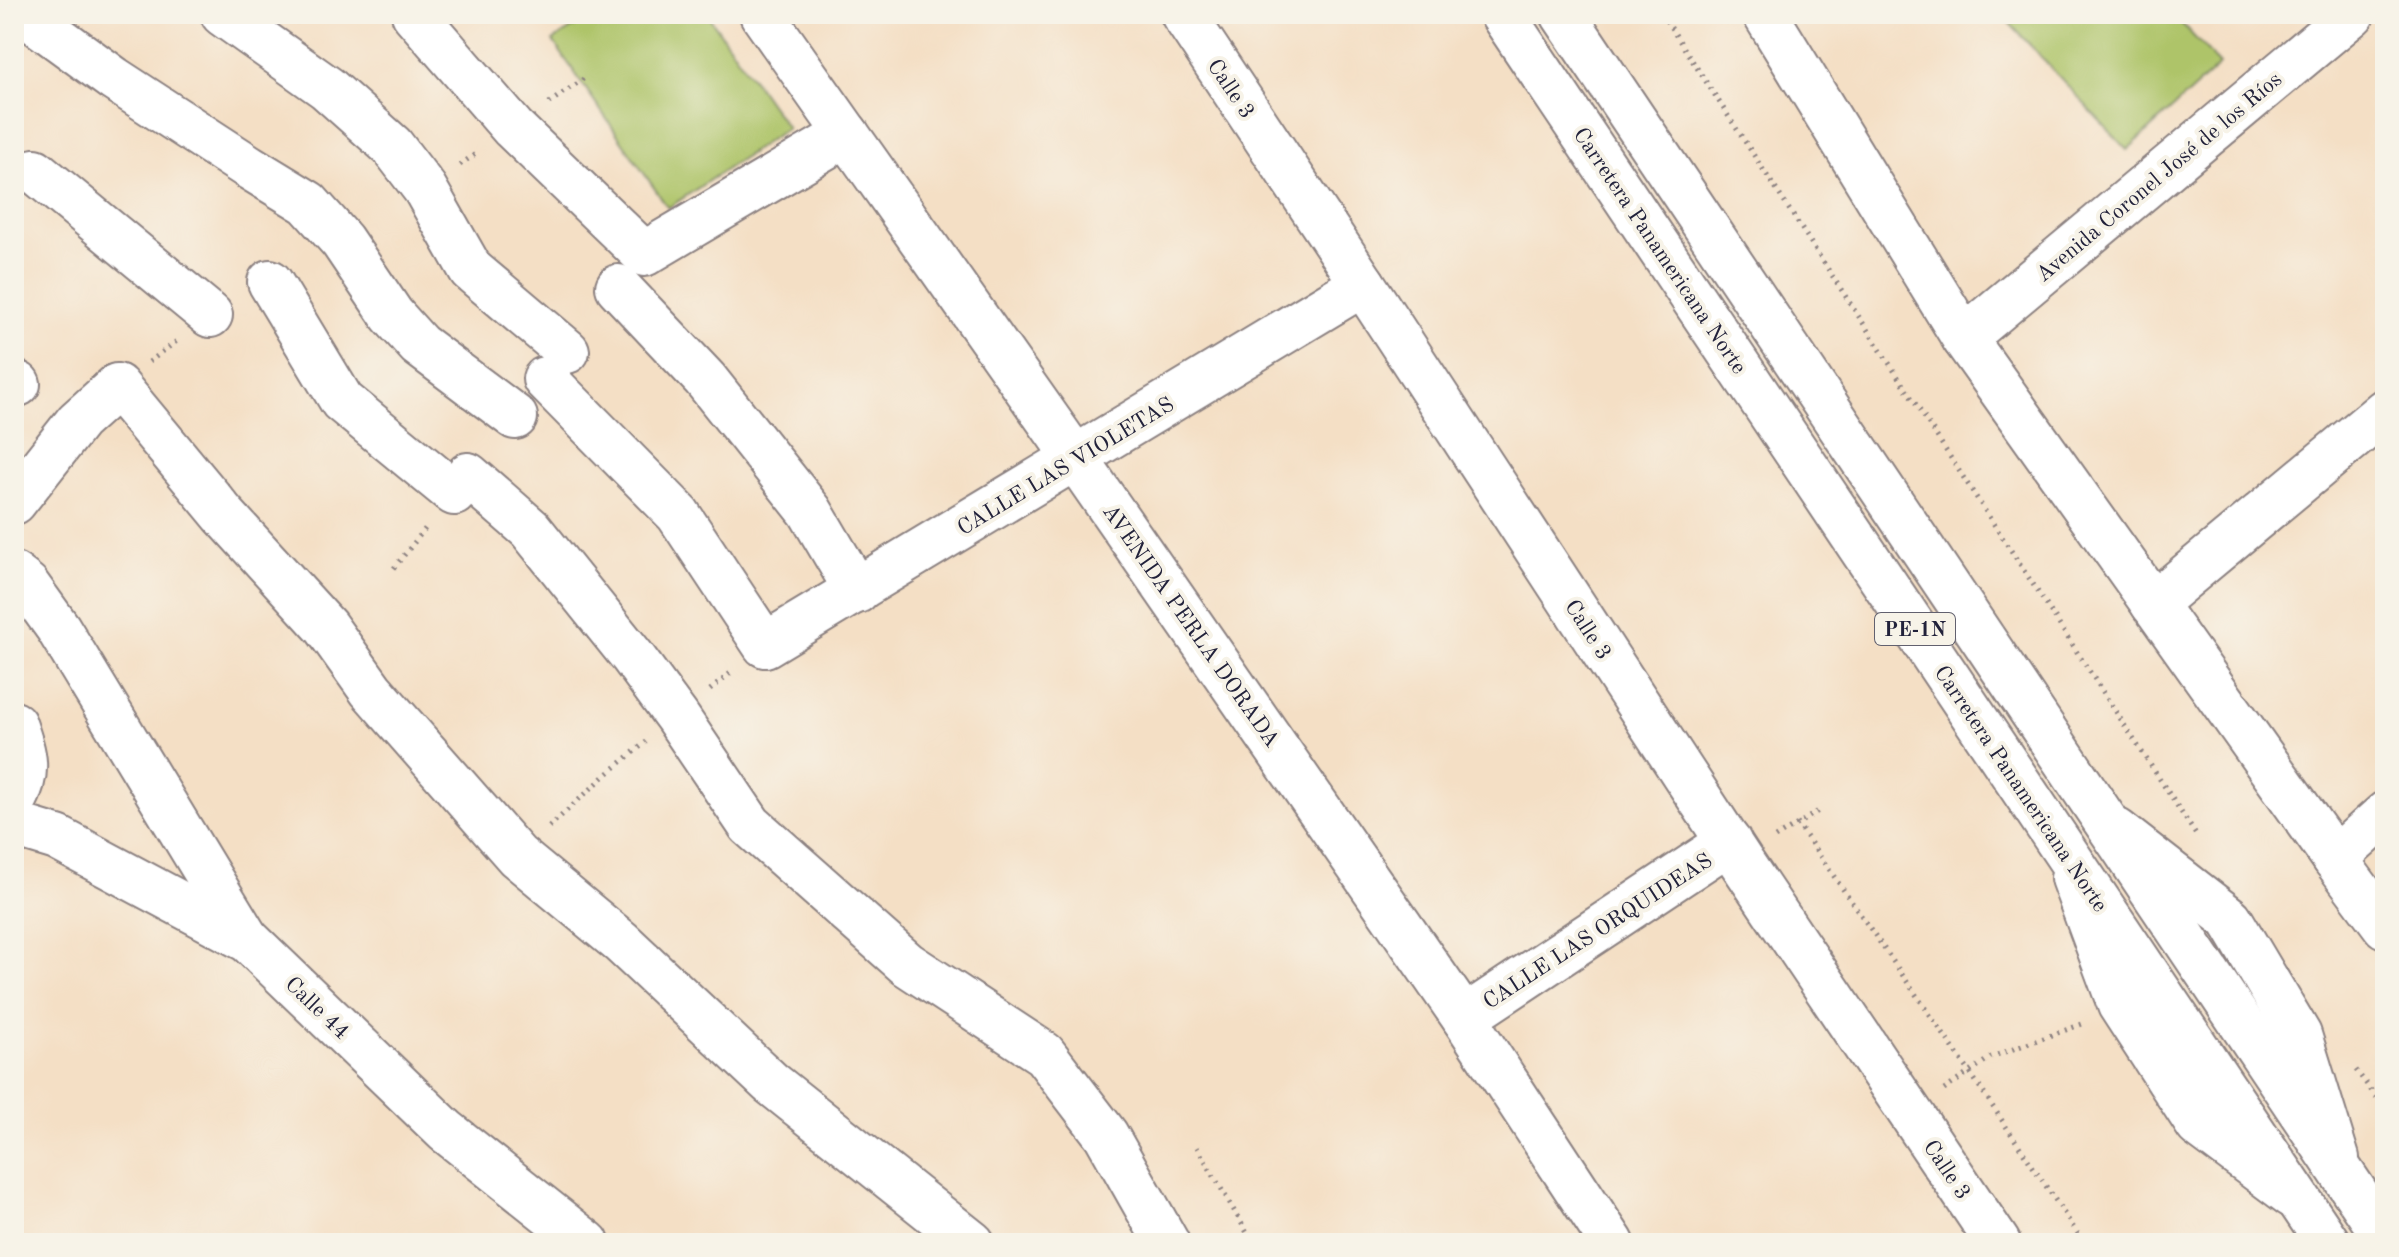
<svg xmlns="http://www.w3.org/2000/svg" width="2399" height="1257" font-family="'Old Standard TT',serif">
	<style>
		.green { fill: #aec469; stroke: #687352; stroke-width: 2 }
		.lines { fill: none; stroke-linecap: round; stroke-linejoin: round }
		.minor-casing { stroke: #8b8080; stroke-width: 48 }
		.highway-casing { stroke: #8b8080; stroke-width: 48 }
		.path { stroke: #8b8080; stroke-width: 5; stroke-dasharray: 2 6; stroke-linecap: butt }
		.minor { stroke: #fff; stroke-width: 44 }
		.highway { stroke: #fff; stroke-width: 44 }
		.labels { text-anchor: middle; stroke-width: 8; stroke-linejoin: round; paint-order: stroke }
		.shield { fill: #f7f3e8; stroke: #62616f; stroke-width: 2 }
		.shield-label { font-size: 20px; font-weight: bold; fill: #22223b }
		.street-label { font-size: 22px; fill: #22223b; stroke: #f7f3e8 }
	</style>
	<rect width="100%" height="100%" fill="#f7f3e8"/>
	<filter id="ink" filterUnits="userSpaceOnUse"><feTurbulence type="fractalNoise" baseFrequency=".0125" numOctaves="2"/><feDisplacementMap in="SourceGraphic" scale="16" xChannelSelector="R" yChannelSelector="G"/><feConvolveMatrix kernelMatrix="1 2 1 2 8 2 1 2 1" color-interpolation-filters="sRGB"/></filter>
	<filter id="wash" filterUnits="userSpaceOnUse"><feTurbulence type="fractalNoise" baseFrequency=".006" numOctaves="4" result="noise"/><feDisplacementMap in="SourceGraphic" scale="32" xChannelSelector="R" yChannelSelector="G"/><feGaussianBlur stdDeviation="1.8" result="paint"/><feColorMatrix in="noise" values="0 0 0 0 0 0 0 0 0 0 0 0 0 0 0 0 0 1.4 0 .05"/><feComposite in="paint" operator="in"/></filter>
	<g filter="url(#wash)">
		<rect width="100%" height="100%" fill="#f4dfc5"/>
		<g class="green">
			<polygon points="594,14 707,14 787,128 668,208 553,41"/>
			<polygon points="2004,14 2173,14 2220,65 2127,150 2002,15"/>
		</g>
	</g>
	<g filter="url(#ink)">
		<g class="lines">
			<defs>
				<g id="minor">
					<polyline points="25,14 114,79 249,167 308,203 342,241 392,315 419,345 515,417"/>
					<polyline points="223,14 327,88 392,146 425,189 471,270 567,351"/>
					<polyline points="414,14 513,128 644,254 847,134"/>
					<polyline points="762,14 1076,459 1464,1018 1612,1243"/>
					<polyline points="1183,14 1363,284 1742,863 1998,1243"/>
					<polyline points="1765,14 1964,338 2335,859 2385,926"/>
					<polyline points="35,171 210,315"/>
					<polyline points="270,282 342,401 454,493"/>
					<polyline points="618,287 705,379 810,511 857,591"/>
					<polyline points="1964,338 2352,14"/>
					<polyline points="545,379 678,514 765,645 1363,284"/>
					<polyline points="14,383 18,384"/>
					<polyline points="468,475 530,529 632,656 677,717 750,825 907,964 1044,1054 1106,1135 1167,1243"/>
					<polyline points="14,502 78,421 117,386 223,514 326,627 371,690 517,856 621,942 771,1083 972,1243"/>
					<polyline points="14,575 27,585 58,628 246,938"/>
					<polyline points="2153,604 2385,411"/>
					<path d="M14,724c11,32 16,47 0,78"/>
					<polyline points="14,825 57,838 248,940 446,1131 587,1243"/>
					<polyline points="2117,831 2230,919 2299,1035 2337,1158"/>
					<polyline points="2335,859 2385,814"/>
					<polyline points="2073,878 2120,1005 2198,1125 2292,1195"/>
					<polyline points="1464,1018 1729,842"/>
				</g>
				<g id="highway">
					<polyline points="1502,14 2328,1243"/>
					<polyline points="1563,14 2385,1237"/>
				</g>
			</defs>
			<use href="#minor" class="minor-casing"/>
			<use href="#highway" class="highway-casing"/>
			<g class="path">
				<polyline points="1662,14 2198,838"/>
				<polyline points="549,103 586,77"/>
				<polyline points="460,165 478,152"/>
				<polyline points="149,362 177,341"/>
				<polyline points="394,568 428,525"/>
				<polyline points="710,690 733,671"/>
				<polyline points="1797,823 1969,1071 2084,1243"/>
				<polyline points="549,827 607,774 646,742"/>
				<polyline points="1775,838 1820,810"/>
				<polyline points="2356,1070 2385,1109"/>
				<polyline points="1944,1090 1991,1057 2085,1023"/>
				<polyline points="1197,1147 1253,1243"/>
			</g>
			<use href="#minor" class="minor"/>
			<use href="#highway" class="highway"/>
		</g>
	</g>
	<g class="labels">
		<rect class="shield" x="1875" y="613" width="80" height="32" rx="6"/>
		<g class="shield-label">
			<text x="1915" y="636">PE-1N</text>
		</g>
		<g class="street-label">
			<text transform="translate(1232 88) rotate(56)" y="8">Calle 3</text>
			<text transform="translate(2158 176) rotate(-40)" y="8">Avenida Coronel José de los Ríos</text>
			<text transform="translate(1661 250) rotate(56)" y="8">Carretera Panamericana Norte</text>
			<text transform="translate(1065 465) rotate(-31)" y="8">CALLE LAS VIOLETAS</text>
			<text transform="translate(1192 625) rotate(55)" y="8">AVENIDA PERLA DORADA</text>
			<text transform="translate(1589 629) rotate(57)" y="8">Calle 3</text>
			<text transform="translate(2022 788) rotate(56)" y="8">Carretera Panamericana Norte</text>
			<text transform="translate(1597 930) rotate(-33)" y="8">CALLE LAS ORQUIDEAS</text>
			<text transform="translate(318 1007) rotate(44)" y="8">Calle 44</text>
			<text transform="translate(1948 1169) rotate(56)" y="8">Calle 3</text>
		</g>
	</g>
	<rect width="2399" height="1257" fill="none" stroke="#f7f3e8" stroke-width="48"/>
</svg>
